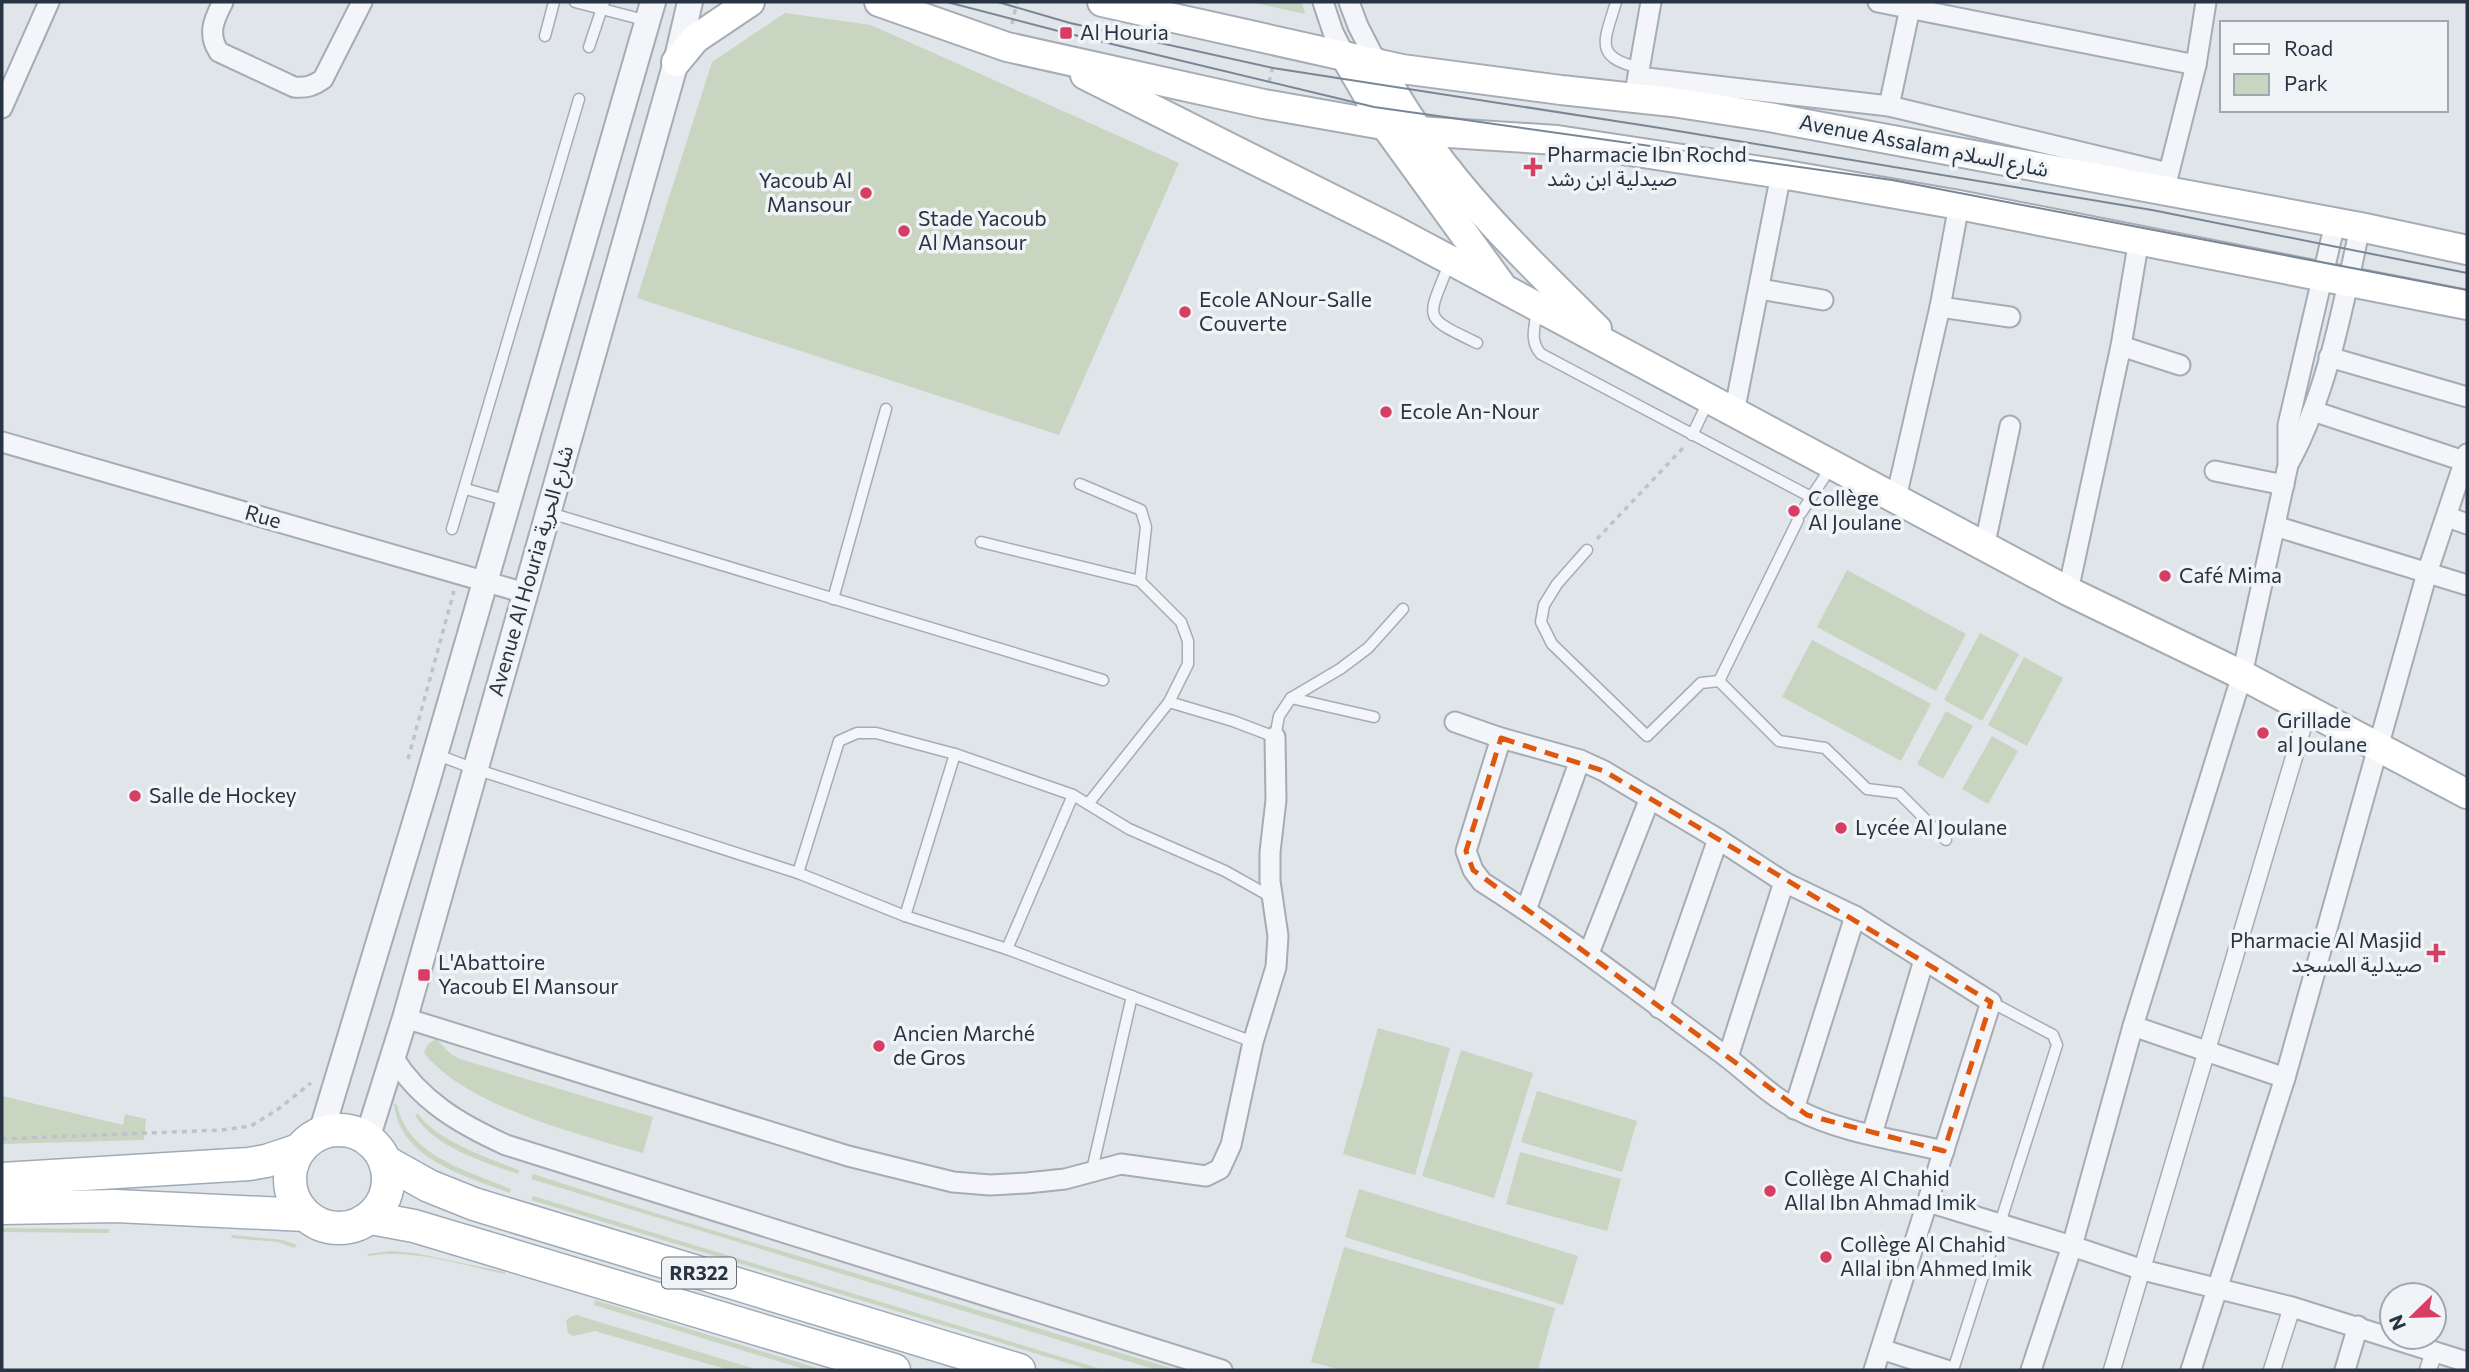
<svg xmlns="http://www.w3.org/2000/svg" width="2469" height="1372" font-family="Commissioner,'Noto Sans Arabic',sans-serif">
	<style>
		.green { fill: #c8d5c1 }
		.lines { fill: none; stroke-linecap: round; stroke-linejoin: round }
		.service-casing { stroke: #a5acb5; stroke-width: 13 }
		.pedestrian-casing { stroke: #a5acb5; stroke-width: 19 }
		.minor-casing { stroke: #a5acb5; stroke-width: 23 }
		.tertiary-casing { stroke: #a5acb5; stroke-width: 28 }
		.secondary-casing { stroke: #a5acb5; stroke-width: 32 }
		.primary-casing { stroke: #9fabb7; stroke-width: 35 }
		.path { stroke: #bec3c9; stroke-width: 3.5; stroke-dasharray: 5 5; stroke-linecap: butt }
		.service { stroke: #f3f5f8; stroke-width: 10 }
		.pedestrian { stroke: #f3f5f8; stroke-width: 16 }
		.minor { stroke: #f3f5f8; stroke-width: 19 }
		.tertiary { stroke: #f3f5f8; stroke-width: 24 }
		.secondary { stroke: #fff; stroke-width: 28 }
		.primary { stroke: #fff; stroke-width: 32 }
		.tram { stroke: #798695; stroke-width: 2 }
		.marked { fill: none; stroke: #de570f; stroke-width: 5; stroke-dasharray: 14 9; stroke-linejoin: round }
		.poi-dot { fill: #d73e63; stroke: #f0f4f7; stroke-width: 2.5 }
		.labels { text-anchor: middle; stroke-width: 7; stroke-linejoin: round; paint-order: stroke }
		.shield { fill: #f0f4f7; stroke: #646e79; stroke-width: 2 }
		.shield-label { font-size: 19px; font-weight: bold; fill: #283443 }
		.poi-label { font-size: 21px; fill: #283443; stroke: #f0f4f7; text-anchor: start }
		.street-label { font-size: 21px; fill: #283443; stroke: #f0f4f7 }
	</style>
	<rect width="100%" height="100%" fill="#e0e5ea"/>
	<g class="green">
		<polygon points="1250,2 1302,2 1305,14"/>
		<polygon points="785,13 871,25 1179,163 1059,435 637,298 712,62"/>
		<polygon points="1847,570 1966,634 1936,691 1817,627"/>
		<polygon points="1980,633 2019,654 1982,721 1944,700"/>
		<polygon points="1812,640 1931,704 1901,761 1782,697"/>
		<polygon points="2024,657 2063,678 2027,746 1988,725"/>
		<polygon points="1946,711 1973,726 1943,779 1917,764"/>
		<polygon points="1992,736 2018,751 1988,804 1962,789"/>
		<polygon points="1378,1028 1450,1048 1415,1175 1343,1154"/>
		<path d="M436,1039l15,15 9,5 193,58 -10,36c-65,-19 -177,-47 -219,-100l4,-9z"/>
		<polygon points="1461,1050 1533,1073 1494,1198 1422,1176"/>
		<polygon points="1537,1091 1637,1121 1622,1172 1521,1142"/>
		<polygon points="2,1096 123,1125 125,1114 146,1119 144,1140 2,1144"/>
		<path d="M394,1104l3,1c11,51 71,66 114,84l-1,4c-44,-17 -110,-33 -116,-89z"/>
		<path d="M418,1114c18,26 72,45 101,56l-1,4c-32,-11 -86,-28 -103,-59z"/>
		<polygon points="1520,1152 1621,1179 1607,1231 1506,1204"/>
		<polygon points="533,1174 642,1209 1177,1370 1157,1370 531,1179"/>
		<polygon points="1359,1189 1578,1256 1563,1305 1345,1237"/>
		<polygon points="533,1196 1104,1370 1090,1370 531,1200"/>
		<polygon points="2,1228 109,1229 109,1233 2,1232"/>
		<polygon points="232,1235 283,1240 297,1245 294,1248 278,1242 231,1238"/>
		<polygon points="1344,1247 1555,1308 1538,1370 1341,1370 1311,1362"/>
		<path d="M391,1251l24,2 90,19v2c-45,-9 -92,-26 -137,-18l-1,-2z"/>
		<polygon points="595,1300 823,1370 807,1370 594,1305"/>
		<polygon points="576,1315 759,1370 729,1370 595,1331 573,1336 568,1333 566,1321 570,1317"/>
	</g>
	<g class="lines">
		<defs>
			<g id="service">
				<polyline points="575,2 648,21"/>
				<path d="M1616,2c-11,38 -24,55 24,66"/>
				<polyline points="545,36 554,2"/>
				<polyline points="589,47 604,2"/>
				<path d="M1449,264c-22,56 -28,52 28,79"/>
				<path d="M1537,310c-2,16 -8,31 4,44l270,143"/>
				<polyline points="1692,435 1709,400"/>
				<polyline points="1080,484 1141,510 1146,527 1140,581 1181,622 1188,641 1188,664 1169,702 1088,804"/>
				<polyline points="466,489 508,501"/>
				<polyline points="550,513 1103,680"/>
				<polyline points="1801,513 1831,467"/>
				<polyline points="452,529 579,99"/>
				<polyline points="981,542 1140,581"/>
				<polyline points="1587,550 1557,584 1544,605 1541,622 1552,644 1647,736 1701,683 1719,681"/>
				<polyline points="833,599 886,409"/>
				<polyline points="1719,681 1779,741 1825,748 1867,789 1899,793 1946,840"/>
				<polyline points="1719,681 1798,520"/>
				<polyline points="1291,698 1374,717"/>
				<polyline points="1169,702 1233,721 1275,737 1279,716 1291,698 1340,669 1368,648 1403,609"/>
				<polyline points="435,754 475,769 798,873 905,916 1007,949 1253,1042"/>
				<polyline points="798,873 839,741 857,733 876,733 955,754 1073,795 1129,829 1225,871 1273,898"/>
				<polyline points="905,916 955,754"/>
				<polyline points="1007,949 1073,795"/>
				<polyline points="1092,1170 1132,996"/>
				<polyline points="1953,1370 2057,1045 2053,1035 1991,1002"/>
			</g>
			<g id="pedestrian">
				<polyline points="2112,1370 2308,710"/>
				<polyline points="2272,1370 2292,1307"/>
				<polyline points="2428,1370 2434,1352"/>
			</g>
			<g id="minor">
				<path d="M223,2c-9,17 -16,32 -4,50l75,35c13,1 19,-1 29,-8l39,-77"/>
				<polyline points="1323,2 1333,32 1345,56"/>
				<polyline points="1349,2 1358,26 1377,63"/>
				<polyline points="1878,2 2196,65"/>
				<polyline points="1638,77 1889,106 2168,173"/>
				<polyline points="1636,87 1651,2"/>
				<polyline points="1889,106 1910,8"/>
				<polyline points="2,108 49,2"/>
				<polyline points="2166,184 2196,65 2206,2"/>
				<polyline points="1760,289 1823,300"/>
				<polyline points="1940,307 2010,317"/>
				<polyline points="2121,346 2180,365"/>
				<polyline points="2329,357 2467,397"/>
				<polyline points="2313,411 2467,462"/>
				<polyline points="1734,413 1781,174"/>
				<polyline points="2,442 525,593"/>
				<path d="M2290,461c38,-71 53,-155 70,-234"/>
				<polyline points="2215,471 2284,485"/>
				<polyline points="1896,498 1940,307 1959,205"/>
				<polyline points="2448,517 2467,524"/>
				<polyline points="2275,526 2467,585"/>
				<polyline points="1984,548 2010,426"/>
				<polyline points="2068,591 2121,346 2139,239"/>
				<polyline points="1455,722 1501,738 1580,760 1604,771 1718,839 1784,882 1855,916 1991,1002 1874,1370"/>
				<path d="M1501,738l-35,113 7,19 9,12c84,53 162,114 242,173 24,18 45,40 72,54 42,23 101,31 148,42"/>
				<polyline points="1526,910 1580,760"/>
				<polyline points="1589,953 1650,798"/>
				<polyline points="1659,1008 1718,839"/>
				<polyline points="405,1018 848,1156 953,1182 990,1185 1027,1183 1065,1179 1121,1164 1206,1176 1220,1169 1231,1145 1253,1042 1276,967 1278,936 1270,881 1270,852 1276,800 1275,737"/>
				<polyline points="2133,1026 2285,1078"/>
				<path d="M393,1057c27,44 67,67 113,88l716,225"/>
				<polyline points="1728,1057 1784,882"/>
				<polyline points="1794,1109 1855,916"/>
				<polyline points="1872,1134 1924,960"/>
				<polyline points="1928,1202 2072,1246 2143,1270 2292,1307 2467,1362"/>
				<polyline points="1881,1349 1946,1370"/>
				<polyline points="2031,1370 2072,1246 2133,1026 2242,675 2288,465 2288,425 2335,223"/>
				<polyline points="2191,1370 2285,1078 2427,573 2467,454"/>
				<polyline points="2345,1370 2358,1326"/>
			</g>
			<g id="tertiary">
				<polyline points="321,1133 426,786 653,2"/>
				<polyline points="367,1139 405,1018 676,62 690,2"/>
			</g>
			<g id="secondary">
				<polyline points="879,2 1007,47 1264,104 1417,131 1557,140 1781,174 1959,205 2467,305"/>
				<polyline points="1102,2 1402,69 1561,90 1672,102 1769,117 2360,227 2467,250"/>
				<polyline points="1345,56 1385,125 1501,285"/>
				<polyline points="676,62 695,39 750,2"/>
				<path d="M1377,63c56,107 135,182 220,266"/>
				<polyline points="1085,75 1394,230 2068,591 2242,675 2467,794"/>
			</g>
			<g id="primary">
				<circle cx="339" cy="1179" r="49"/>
				<polyline points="386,1162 429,1186 474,1204 1019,1370"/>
				<polyline points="2,1179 249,1164 266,1161 299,1150"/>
				<polyline points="2,1208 116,1206 305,1215"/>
				<polyline points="371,1218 414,1226 894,1370"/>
			</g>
		</defs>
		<use href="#service" class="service-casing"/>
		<use href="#pedestrian" class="pedestrian-casing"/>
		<use href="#minor" class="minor-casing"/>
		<use href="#tertiary" class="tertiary-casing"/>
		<use href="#secondary" class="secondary-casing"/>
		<use href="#primary" class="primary-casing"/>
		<g class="path">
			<polyline points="1012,24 1017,2"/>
			<polyline points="1269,82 1273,66"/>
			<polyline points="1597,539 1683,448"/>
			<polyline points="408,759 454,591"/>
			<polyline points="2,1139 222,1130 251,1126 277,1110 311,1083"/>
		</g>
		<use href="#service" class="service"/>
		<use href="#pedestrian" class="pedestrian"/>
		<use href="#minor" class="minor"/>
		<use href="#tertiary" class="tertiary"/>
		<use href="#secondary" class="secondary"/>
		<use href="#primary" class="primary"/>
		<g class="tram">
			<polyline points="947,2 1066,33 1374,107 1892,180 2467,290"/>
			<polyline points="998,2 1070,23 1273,68 1654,127 2152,210 2467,273"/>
		</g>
	</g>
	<path class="marked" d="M1501,738l103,33 387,231 -47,149 -137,-36 -334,-245 -7,-19z"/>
	<g class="poi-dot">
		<rect x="1059" y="26" width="14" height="14" rx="3.5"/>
		<path d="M1529.5 156.5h7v7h7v7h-7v7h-7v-7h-7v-7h7z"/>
		<circle cx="866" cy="193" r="7"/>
		<circle cx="904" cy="231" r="7"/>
		<circle cx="1185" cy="312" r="7"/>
		<circle cx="1386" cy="412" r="7"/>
		<circle cx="1794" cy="511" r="7"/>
		<circle cx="2165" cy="576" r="7"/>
		<circle cx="2263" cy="733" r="7"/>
		<circle cx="135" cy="796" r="7"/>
		<circle cx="1841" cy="828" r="7"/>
		<path d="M2432.5 942.5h7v7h7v7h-7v7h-7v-7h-7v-7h7z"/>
		<rect x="417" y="968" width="14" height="14" rx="3.5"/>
		<circle cx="879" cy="1046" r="7"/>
		<circle cx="1770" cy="1191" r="7"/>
		<circle cx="1826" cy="1257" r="7"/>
	</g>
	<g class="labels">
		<rect class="shield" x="662" y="1257.5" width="74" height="31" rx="5"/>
		<g class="shield-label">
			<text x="699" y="1280">RR322</text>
		</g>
		<g class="poi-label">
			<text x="1080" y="40">Al Houria</text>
			<text x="1547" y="162">Pharmacie Ibn Rochd<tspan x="1547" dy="24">صيدلية ابن رشد</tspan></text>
			<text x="852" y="188" text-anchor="end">Yacoub Al<tspan x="852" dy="24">Mansour</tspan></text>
			<text x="918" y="226">Stade Yacoub<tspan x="918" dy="24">Al Mansour</tspan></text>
			<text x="1199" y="307">Ecole ANour-Salle<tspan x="1199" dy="24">Couverte</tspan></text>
			<text x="1400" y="419">Ecole An-Nour</text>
			<text x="1808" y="506">Collège<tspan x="1808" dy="24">Al Joulane</tspan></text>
			<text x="2179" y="583">Café Mima</text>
			<text x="2277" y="728">Grillade<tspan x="2277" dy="24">al Joulane</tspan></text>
			<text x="149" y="803">Salle de Hockey</text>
			<text x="1855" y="835">Lycée Al Joulane</text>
			<text x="2422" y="948" text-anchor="end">Pharmacie Al Masjid<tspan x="2422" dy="24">صيدلية المسجد</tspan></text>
			<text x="438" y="970">L'Abattoire<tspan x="438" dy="24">Yacoub El Mansour</tspan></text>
			<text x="893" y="1041">Ancien Marché<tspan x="893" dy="24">de Gros</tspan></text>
			<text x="1784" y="1186">Collège Al Chahid<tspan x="1784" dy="24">Allal Ibn Ahmad Imik</tspan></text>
			<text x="1840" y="1252">Collège Al Chahid<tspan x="1840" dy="24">Allal ibn Ahmed Imik</tspan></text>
		</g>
		<g class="street-label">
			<text transform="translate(1924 146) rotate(11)" y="7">Avenue Assalam شارع السلام</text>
			<text transform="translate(263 517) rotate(16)" y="7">Rue</text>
			<text transform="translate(531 571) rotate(-74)" y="7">Avenue Al Houria شارع الحرية</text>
		</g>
	</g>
	<rect width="2469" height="1372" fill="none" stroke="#283443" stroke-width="7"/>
	<rect x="2220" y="21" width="228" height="91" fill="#f0f4f7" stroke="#a0a7af" stroke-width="2"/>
	<rect x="2234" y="44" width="35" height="10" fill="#ffffff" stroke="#a0a7af" stroke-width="2"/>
	<text x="2284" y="56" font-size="21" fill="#283443">Road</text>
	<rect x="2234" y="74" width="35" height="21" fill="#c8d5c1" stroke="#a0a7af" stroke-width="2"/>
	<text x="2284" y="91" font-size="21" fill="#283443">Park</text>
	<g transform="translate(2413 1316) rotate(247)"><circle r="33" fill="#f0f4f7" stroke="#a0a7af" stroke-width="2"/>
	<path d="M0-5L12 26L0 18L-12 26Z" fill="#d73e63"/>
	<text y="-10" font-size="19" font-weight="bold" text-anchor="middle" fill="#283443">N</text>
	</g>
</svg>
